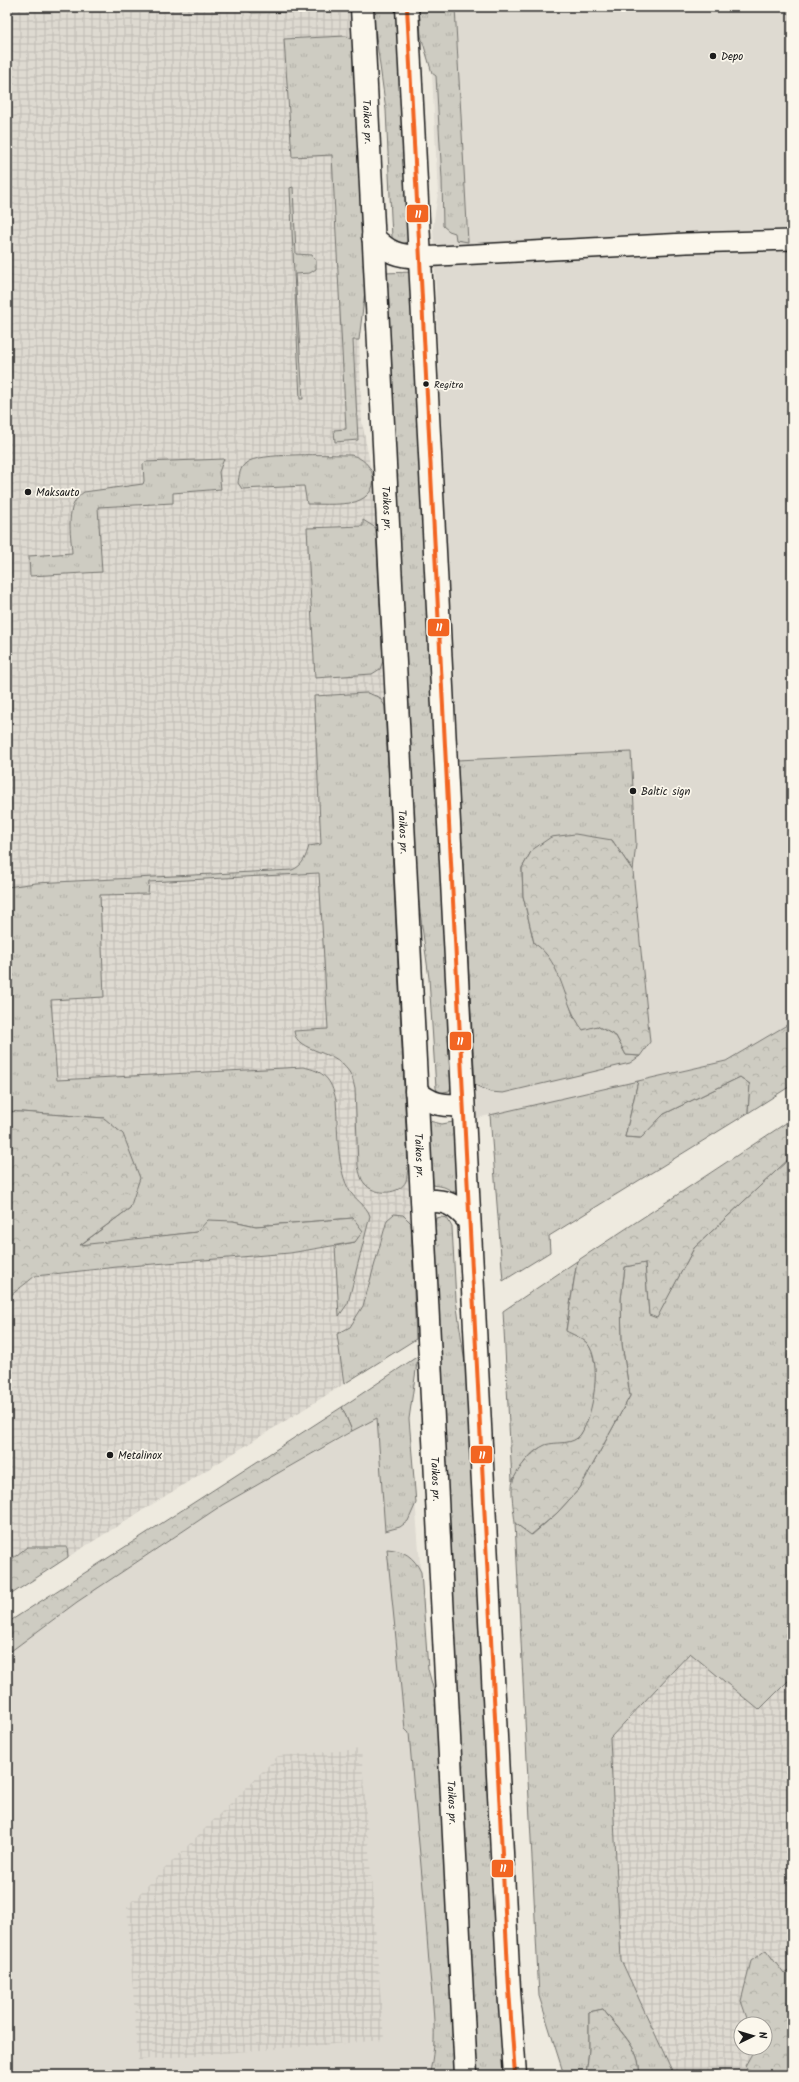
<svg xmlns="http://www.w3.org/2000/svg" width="799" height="2082" font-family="Kalam,sans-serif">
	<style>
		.built { fill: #dedad1 }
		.industrial { fill: url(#industrial-grid); fill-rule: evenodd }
		.grass { fill: url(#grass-tufts); stroke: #75746f }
		.forest { fill: url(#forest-crowns); stroke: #75746f }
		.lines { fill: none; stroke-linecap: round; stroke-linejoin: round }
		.minor-casing { stroke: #1c1c1c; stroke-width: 22 }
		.major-casing { stroke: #1c1c1c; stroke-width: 25 }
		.minor { stroke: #fbf7ec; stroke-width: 19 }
		.major { stroke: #fbf7ec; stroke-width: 22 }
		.bus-1-casing { stroke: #fbf7ec; stroke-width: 7 }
		.bus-1 { stroke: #f26522; stroke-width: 4 }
		.poi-dot { fill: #1c1c1c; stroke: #fbf7ec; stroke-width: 1.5 }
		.labels { text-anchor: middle; stroke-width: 3.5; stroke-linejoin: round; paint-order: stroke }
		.bus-label { font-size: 10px; fill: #1c1c1c; stroke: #fbf7ec; text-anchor: start }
		.poi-label { font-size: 11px; fill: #1c1c1c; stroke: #fbf7ec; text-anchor: start }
		.street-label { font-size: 11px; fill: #1c1c1c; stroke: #fbf7ec }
		.line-badge { stroke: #fbf7ec; stroke-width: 1.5 }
		.badge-label { font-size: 11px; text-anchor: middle; font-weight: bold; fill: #fff }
	</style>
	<defs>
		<pattern id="industrial-grid" width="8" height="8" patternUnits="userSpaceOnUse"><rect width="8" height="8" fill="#dedad1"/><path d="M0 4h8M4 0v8" fill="none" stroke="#bebab3"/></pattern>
		<pattern id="grass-tufts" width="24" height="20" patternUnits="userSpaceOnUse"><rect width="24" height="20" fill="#ceccc2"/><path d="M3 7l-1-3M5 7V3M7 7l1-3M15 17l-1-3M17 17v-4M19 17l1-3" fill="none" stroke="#b0afa6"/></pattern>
		<pattern id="forest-crowns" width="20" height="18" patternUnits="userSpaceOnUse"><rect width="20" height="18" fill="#ceccc2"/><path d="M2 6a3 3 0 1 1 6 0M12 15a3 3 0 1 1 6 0" fill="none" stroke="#b0afa6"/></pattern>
	</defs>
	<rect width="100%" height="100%" fill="#eeeadf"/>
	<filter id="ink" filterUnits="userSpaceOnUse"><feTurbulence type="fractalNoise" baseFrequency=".025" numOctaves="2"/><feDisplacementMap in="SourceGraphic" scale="8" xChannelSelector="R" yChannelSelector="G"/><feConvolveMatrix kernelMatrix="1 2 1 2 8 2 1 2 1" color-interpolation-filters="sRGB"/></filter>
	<g filter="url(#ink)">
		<g class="built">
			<polygon points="419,7 792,7 792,1022 726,1061 477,1118 448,585 433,227 438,193 432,73 421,36"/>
			<polygon points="418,1356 409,1419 428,1669 439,1710 456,2075 7,2075 7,1654 77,1602 222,1505 352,1432 342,1407"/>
		</g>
		<g class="industrial">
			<polygon points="7,7 352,7 365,291 359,340 362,422 374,485 416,1339 68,1557 67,1547 28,1547 7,1563 7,1305 10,1296 35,1276 117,1267 290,1253 355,1242 353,1218 197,1232 79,1246 104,1118 7,1111"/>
			<path d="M690,1652l69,58 33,-33v398h-118l-53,-115 -11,-222zM741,2024h24v24h-24z"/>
			<polygon points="361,1749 384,2040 138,2060 127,1906 278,1756"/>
		</g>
		<g class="grass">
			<polygon points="242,7 349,7 344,11 252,13"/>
			<polygon points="372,7 398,7 410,234 408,241 402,245 395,242 392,238 386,110"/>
			<polygon points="419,7 455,7 468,242 456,240 455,233 449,231 443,226 442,179 436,76 432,73 421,36"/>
			<polygon points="346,36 351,39 354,44 365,291 359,340 353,340 358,440 335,442 334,430 346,429 332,155 292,157 284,39"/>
			<polygon points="293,187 296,254 312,255 316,261 316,269 310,273 295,274 303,399 300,399 290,188"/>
			<polygon points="412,272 452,1085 449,1091 438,1093 436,1088 429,978 416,882 385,273"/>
			<path d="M351,455c23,5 32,34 9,45 -11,6 -40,4 -53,4l-3,-18 -62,3 -4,-6c1,-7 2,-16 8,-20 12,-11 86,-8 105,-8z"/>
			<path d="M224,459l-5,13 2,17 -48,4v10l-75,4 4,65 -72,4 -1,-20 43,-3c-1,-20 -8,-48 12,-61l59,-8 1,-3 -1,-17 2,-2z"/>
			<polygon points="363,520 376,528 383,661 380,669 372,674 315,678 307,528 363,526"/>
			<path d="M367,693l12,4 6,9 23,463c-1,4 -1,9 -2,12 -6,14 -30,14 -39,5 -6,-5 -7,-12 -9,-20l-3,-77c-1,-4 -2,-9 -3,-12 -13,-29 -56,-23 -58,-46l34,-2 -9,-156 -170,9 -1,12 -48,1 4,102 -53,3 6,80 246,-13c21,4 28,12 33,33 2,26 0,64 12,88 5,11 19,17 22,28l-22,87 -9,13 -4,-70 20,-4 -2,-24 -97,8 -23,-5 -36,11 -118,14 51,-38 -26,-90 -97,-7v-224l29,-4 256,-13c11,-4 14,-14 17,-24l12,-2 -7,-148z"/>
			<path d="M631,752l5,91 -3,28 -21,-31 -80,10 -10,18 1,28 11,47c25,16 31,49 40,75l23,8 19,10 10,19 14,1 -10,7 -127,30 -13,-1 -15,-7 -18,-325z"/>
			<polygon points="740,1077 750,1084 748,1113 549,1236 550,1252 503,1281 490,1115 638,1081 625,1137 640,1138 664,1114"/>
			<polygon points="429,1121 442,1124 453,1122 457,1193 444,1187 433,1185"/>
			<path d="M792,1156v521l-33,33 -69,-57 -80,85 11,222 53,115h-35c3,-27 -22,-46 -36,-66l-14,3v38l-3,25h-22l-25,-79 -24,-473 17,12 25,-22 23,-25 50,-92 -8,-52 -1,-45 4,-32 20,-5 4,52 8,3 37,-69z"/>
			<polygon points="394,1214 403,1215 411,1223 416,1339 344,1384 337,1334 350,1327 363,1306 387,1220"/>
			<polygon points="441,1217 447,1218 452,1227 456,1300 467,1378 506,2075 475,2075 434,1232 436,1218"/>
			<path d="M577,1261l-11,69c6,4 16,8 21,13 16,18 7,73 -6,91 -9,13 -25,7 -37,12 -16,6 -23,22 -32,35l-9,-170z"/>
			<polygon points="418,1356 409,1419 416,1503 408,1521 400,1527 385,1531 377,1418 352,1431 342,1407"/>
			<path d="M387,1549c17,1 27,8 34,23l7,97 11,41 17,365h-27c10,-36 3,-75 0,-112 -5,-77 -14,-153 -20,-230l-4,-4z"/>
		</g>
		<g class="forest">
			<path d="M575,834l37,6 21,31 17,171 -10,14 -14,-1 -10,-19 -19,-10 -14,4c-21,-26 -19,-67 -49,-87l-11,-47 -1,-28 10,-18 19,-13z"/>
			<polygon points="792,1022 792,1085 748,1113 750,1084 740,1077 664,1114 641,1138 625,1137 638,1081 726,1061"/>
			<polygon points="7,1111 104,1118 123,1134 140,1178 130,1208 80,1245 197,1232 208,1220 233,1221 256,1226 353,1218 363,1231 355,1242 290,1253 117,1267 35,1276 10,1296 7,1305"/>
			<path d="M792,1119v37l-98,92 -37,70 -8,-3 -4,-52 -20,4 -4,32 1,45 8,52 -50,92 -23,25 -26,22 -16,-12c-1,-10 -5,-34 -2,-42 4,-12 20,-31 32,-36 12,-4 28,1 36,-11 12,-19 22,-72 6,-91 -5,-5 -15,-9 -21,-12l11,-70z"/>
			<polygon points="342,1407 352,1431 222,1505 77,1602 7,1654 7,1623"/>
			<polygon points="27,1547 67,1547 68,1557 7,1597 7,1563"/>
			<polygon points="766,1950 784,1974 792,1969 792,2075 753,2075 745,2066 755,2048 765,2048 765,2024 749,2024 741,2001 751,1961"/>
			<path d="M603,2009c14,21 39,39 36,66h-53l3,-25v-38z"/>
		</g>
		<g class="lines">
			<defs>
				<polyline id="minor" points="420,257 686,243 792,240"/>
				<g id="major">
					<path id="s1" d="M362,7l104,2068"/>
					<polyline points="407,7 509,1989 515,2075"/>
					<path d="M373,237c16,16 24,19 47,20"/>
					<path d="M416,1091c15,14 27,15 47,14"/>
					<path d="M423,1201c23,-1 31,2 46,20"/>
				</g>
			</defs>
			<use href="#minor" class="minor-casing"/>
			<use href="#major" class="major-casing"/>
			<use href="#minor" class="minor"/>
			<use href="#major" class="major"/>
			<defs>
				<polyline id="bus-1" points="407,7 509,1989 515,2075"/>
			</defs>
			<use href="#bus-1" class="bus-1-casing"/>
			<use href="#bus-1" class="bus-1"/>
		</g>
	</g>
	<g class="poi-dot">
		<circle cx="713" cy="56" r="4"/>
		<circle cx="426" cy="384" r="3.5"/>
		<circle cx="28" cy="492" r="4"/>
		<circle cx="633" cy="791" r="4"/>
		<circle cx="110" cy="1455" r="4"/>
	</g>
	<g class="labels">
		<g class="bus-label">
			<text x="434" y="388">Regitra</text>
		</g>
		<g class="poi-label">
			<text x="721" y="60">Depo</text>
			<text x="36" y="496">Maksauto</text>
			<text x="641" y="795">Baltic sign</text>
			<text x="118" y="1459">Metalinox</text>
		</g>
		<g class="street-label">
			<text dy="4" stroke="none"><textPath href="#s1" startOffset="115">Taikos pr.</textPath></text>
			<text dy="4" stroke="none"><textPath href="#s1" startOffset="502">Taikos pr.</textPath></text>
			<text dy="4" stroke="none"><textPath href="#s1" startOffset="826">Taikos pr.</textPath></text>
			<text dy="4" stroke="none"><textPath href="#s1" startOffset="1150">Taikos pr.</textPath></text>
			<text dy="4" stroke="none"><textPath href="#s1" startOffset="1474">Taikos pr.</textPath></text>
			<text dy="4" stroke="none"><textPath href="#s1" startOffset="1798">Taikos pr.</textPath></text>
		</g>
	</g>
	<g class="line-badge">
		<rect x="406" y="204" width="23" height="19" rx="4" fill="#f26522"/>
		<rect x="427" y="618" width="23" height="19" rx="4" fill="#f26522"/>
		<rect x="449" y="1031" width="23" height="20" rx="4" fill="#f26522"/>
		<rect x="470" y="1445" width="23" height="19" rx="4" fill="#f26522"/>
		<rect x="491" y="1859" width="23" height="19" rx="4" fill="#f26522"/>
	</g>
	<g class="badge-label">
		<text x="418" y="218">11</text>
		<text x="439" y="631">11</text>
		<text x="460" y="1045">11</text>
		<text x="482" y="1459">11</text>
		<text x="503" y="1872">11</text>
	</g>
	<rect width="799" height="2082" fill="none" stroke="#fbf7ec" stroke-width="24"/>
	<rect x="12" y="12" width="775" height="2058" fill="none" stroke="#1c1c1c" stroke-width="1.5" filter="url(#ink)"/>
	<g transform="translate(753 2036) rotate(85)"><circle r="19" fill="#fbf7ec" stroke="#a29f99"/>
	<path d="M0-3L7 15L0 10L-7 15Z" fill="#1c1c1c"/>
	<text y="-6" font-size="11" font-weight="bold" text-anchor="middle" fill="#1c1c1c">N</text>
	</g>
</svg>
